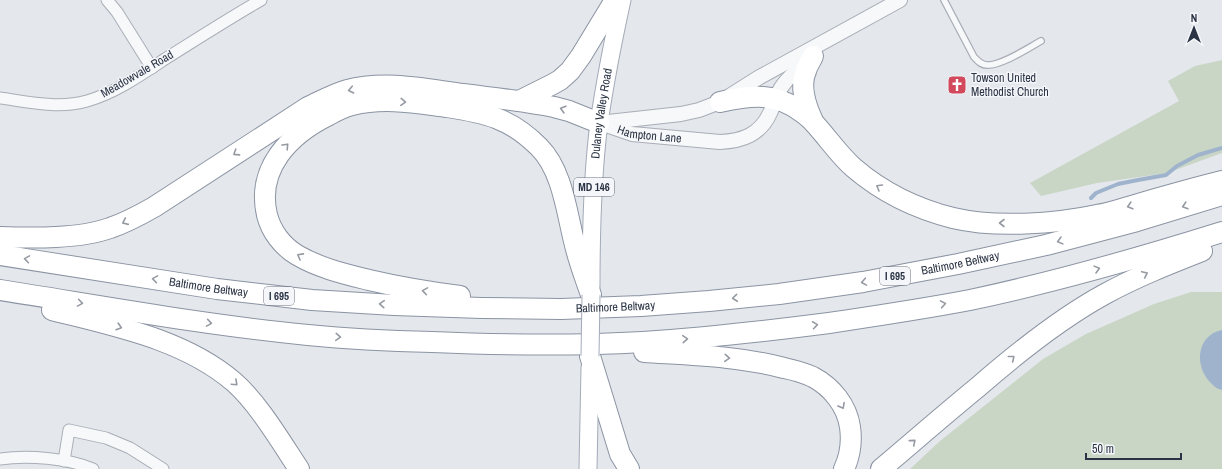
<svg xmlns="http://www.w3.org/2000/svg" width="1222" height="469" font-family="'Archivo Narrow',sans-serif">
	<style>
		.green { fill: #c9d6c5 }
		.water { fill: #9fb4cc }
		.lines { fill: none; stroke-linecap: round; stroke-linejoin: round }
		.stream { stroke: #9fb4cc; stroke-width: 4 }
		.service-casing { stroke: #a9aeb7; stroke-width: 8 }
		.minor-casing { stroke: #a9aeb7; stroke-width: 13 }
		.tertiary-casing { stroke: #a9aeb7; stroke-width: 16 }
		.primary-casing { stroke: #a3abb8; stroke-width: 19 }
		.motorway-casing { stroke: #8b94a3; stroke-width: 22 }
		.service { stroke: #f7f8fa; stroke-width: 5.5 }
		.minor { stroke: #f7f8fa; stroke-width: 11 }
		.tertiary { stroke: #f7f8fa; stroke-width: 14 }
		.primary { stroke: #fff; stroke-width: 17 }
		.motorway { stroke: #fff; stroke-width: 20 }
		.primary-bridge-casing { stroke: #a3abb8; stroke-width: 19; stroke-linecap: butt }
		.primary-bridge { stroke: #fff; stroke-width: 17 }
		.oneway { stroke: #959aa2 }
		.labels { text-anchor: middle; stroke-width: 3; stroke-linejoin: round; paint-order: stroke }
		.shield { fill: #f4f6f9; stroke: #676e7b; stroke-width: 1 }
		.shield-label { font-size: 11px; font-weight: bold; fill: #2b3445 }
		.street-label { font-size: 12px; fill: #2b3445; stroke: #f4f6f9 }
		.poi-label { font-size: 12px; fill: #2b3445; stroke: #f4f6f9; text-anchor: start }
	</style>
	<rect width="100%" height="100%" fill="#e4e7ec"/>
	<g class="green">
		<polygon points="1222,60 1222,153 1167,173 1097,183 1041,196 1030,183 1179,101 1168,81 1195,66"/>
		<polygon points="1191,292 1222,292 1222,469 910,469 940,441 1043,359 1086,334 1154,304"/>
	</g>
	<path class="water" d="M1222,330v60c-5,-1 -7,-3 -11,-7 -17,-16 -15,-48 11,-53z"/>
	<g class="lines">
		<polyline class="stream" points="1091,198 1096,193 1118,184 1138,180 1166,175 1177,166 1198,155 1222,148"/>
		<defs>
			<path id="service" d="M944,0l30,57c4,4 7,8 13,8 14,1 41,-17 54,-24"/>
			<g id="minor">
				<polyline points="107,0 117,12 152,68"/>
				<path d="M0,98c29,4 59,11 87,3 28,-8 54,-26 78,-42 32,-20 63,-40 96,-59"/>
				<path d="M0,459c27,-4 68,-1 93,10"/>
				<polyline points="64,461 69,430 106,438 130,448 163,469"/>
			</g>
			<g id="tertiary">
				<polyline points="599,123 681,114 699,110 720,102 758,78 900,0"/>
				<path id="s1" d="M603,124l29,10 88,8c22,-1 40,-7 50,-29 5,-10 6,-19 13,-28 7,-10 18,-18 27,-26"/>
			</g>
			<g id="primary">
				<path id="s2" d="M591,287c0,-54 1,-110 8,-164 6,-41 14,-82 23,-123"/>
				<polyline points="588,469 590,367"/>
			</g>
			<g id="motorway">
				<polyline points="519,101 553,84 560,80 570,71 581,56 615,0"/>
				<path d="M720,102c32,-7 56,-10 83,11 4,3 8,6 11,10 14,15 25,32 40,45 28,24 63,41 99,50 42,10 102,6 144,-3 14,-2 27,-7 41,-11 28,-8 56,-16 84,-23"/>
				<path d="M813,121c-7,-15 -14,-34 -7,-50 1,-5 5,-10 7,-15"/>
				<path d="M0,237c32,1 80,2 110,-9 15,-5 30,-13 44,-21l154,-100c13,-6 25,-13 39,-17 38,-10 78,-1 116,4 31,4 61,7 91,13l15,4 30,12"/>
				<path id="s3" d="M0,255l217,34 95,11 82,5 88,3 79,1 80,-3 68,-5 70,-7 84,-12 95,-18 88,-19 91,-24 85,-26"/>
				<path d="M0,290c102,16 205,35 308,45 41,4 82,6 124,7 70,3 141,4 211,0 62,-4 124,-11 186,-19 47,-7 94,-14 141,-23 85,-18 169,-42 252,-68"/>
				<path d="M460,296c-31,-4 -61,-9 -91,-16 -24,-6 -50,-12 -72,-25 -15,-9 -26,-24 -30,-40 -11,-47 23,-81 62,-100 7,-4 15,-8 23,-10 32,-8 64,-2 95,2 39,6 63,11 92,40 25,25 28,70 37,102 4,16 10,31 15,46"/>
				<path d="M52,310c62,16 132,29 182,72 24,21 47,60 65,87"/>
				<path d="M644,352c47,3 95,4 140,16 10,2 20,5 29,9 19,10 34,29 37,50 2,14 0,29 -6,42"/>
				<polyline points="590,356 620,454 629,469"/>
				<path d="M881,469c32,-27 64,-55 97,-82 39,-34 81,-68 127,-93 31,-17 64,-30 97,-43"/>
			</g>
		</defs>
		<use href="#service" class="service-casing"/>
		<use href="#minor" class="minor-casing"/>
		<use href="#tertiary" class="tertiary-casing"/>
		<use href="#primary" class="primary-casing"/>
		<use href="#motorway" class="motorway-casing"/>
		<use href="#service" class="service"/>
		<use href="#minor" class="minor"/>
		<use href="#tertiary" class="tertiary"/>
		<use href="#primary" class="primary"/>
		<use href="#motorway" class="motorway"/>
		<defs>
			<polyline id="primary-bridge" points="590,356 591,295"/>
		</defs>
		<use href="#primary-bridge" class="primary-bridge-casing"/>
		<use href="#primary-bridge" class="primary-bridge"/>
	</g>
	<defs><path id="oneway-chevron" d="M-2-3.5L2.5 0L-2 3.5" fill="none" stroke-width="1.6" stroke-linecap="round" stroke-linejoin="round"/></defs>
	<g class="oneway">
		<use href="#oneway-chevron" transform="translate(351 90) rotate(168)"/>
		<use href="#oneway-chevron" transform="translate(403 102) rotate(4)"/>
		<use href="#oneway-chevron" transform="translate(563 109) rotate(-164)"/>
		<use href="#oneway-chevron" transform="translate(286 146) rotate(-47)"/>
		<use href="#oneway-chevron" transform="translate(236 153) rotate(147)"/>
		<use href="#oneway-chevron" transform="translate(879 187) rotate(-150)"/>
		<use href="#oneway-chevron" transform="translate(1130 206) rotate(164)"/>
		<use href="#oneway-chevron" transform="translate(1185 206) rotate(163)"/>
		<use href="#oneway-chevron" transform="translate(125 222) rotate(156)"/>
		<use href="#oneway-chevron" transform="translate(1002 223) rotate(180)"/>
		<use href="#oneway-chevron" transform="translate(1060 241) rotate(165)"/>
		<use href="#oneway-chevron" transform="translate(300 256) rotate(-151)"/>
		<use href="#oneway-chevron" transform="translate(27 259) rotate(-171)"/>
		<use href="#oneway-chevron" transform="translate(1097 269) rotate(-15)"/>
		<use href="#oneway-chevron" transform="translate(1145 274) rotate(-25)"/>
		<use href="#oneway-chevron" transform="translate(155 279) rotate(-171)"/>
		<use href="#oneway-chevron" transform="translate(864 282) rotate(170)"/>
		<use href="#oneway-chevron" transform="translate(425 291) rotate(-171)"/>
		<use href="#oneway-chevron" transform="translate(735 298) rotate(174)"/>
		<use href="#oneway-chevron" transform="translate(80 303) rotate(9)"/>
		<use href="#oneway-chevron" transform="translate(382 304) rotate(-176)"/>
		<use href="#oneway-chevron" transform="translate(943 304) rotate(-10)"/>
		<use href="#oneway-chevron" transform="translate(209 323) rotate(9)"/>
		<use href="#oneway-chevron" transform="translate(815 325) rotate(-8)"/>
		<use href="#oneway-chevron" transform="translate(119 327) rotate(17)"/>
		<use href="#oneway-chevron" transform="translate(338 337) rotate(4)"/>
		<use href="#oneway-chevron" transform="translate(685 339) rotate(-4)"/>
		<use href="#oneway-chevron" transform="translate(727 358) rotate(4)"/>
		<use href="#oneway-chevron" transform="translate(1012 358) rotate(-39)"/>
		<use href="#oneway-chevron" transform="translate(235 383) rotate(43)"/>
		<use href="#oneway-chevron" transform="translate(842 406) rotate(61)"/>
		<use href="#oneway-chevron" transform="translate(913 442) rotate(-40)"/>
	</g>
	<defs>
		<symbol id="church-square" viewBox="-11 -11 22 22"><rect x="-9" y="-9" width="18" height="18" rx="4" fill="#d1495b" stroke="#f4f6f9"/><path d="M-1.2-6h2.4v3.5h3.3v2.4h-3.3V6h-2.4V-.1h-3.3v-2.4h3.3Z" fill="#fff"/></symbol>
	</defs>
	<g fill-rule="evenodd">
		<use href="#church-square" x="946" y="74" width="22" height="22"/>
	</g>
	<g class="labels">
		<g class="shield">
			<rect x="574" y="178" width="40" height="18" rx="3"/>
			<rect x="880" y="267" width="30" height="18" rx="3"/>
			<rect x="264" y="287" width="30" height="18" rx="3"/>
		</g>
		<g class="shield-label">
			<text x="594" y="191">MD 146</text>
			<text x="895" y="280">I 695</text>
			<text x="279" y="300">I 695</text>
		</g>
		<g class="street-label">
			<text transform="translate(137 74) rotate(-30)" y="4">Meadowvale Road</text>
			<text dy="4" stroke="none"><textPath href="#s2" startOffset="174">Dulaney Valley Road</textPath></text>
			<text dy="4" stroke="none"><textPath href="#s1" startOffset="48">Hampton Lane</textPath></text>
			<text dy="4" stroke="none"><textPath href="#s3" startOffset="967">Baltimore Beltway</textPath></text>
			<text dy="4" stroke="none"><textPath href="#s3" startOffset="211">Baltimore Beltway</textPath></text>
			<text dy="4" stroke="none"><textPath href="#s3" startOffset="619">Baltimore Beltway</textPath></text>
		</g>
		<g class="poi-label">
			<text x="971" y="82">Towson United<tspan x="971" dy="14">Methodist Church</tspan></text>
		</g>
	</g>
	<g transform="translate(1194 28)" stroke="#f4f6f9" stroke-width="3" paint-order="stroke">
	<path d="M0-3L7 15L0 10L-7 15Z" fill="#2b3445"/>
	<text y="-6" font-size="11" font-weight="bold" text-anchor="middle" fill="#2b3445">N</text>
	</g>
	<path d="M1086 453v6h95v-6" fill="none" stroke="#2b3445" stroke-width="2"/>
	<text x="1092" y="453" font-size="12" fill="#2b3445" stroke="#f4f6f9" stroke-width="3" paint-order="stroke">50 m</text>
</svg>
